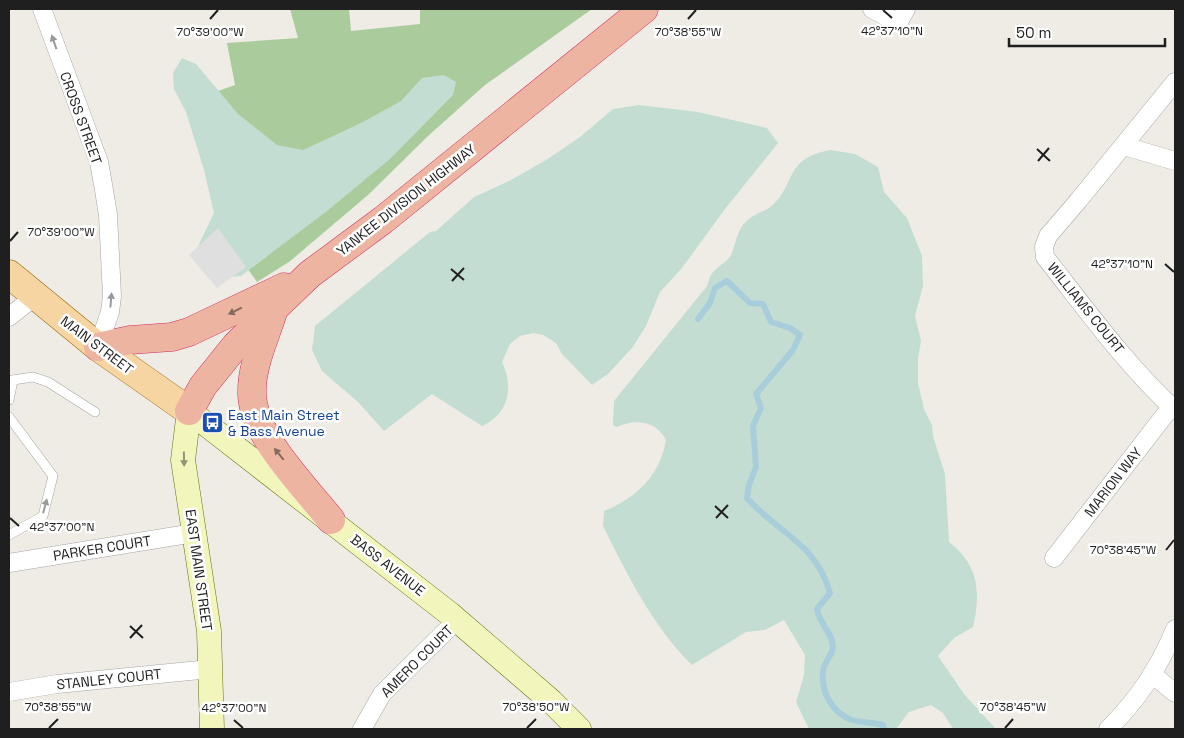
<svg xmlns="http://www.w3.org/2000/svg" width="1184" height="738" font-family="'Space Grotesk',sans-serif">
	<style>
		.forest { fill: #aacc9d }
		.wetland { fill: #c4ddd2 }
		.parking { fill: #dfdfdf }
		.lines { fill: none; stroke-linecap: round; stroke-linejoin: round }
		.stream { stroke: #a9cedb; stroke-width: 6 }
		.service-casing { stroke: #a6a6a6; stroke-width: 10 }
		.minor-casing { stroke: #a6a6a6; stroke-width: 19 }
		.secondary-casing { stroke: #64720b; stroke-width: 25 }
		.primary-casing { stroke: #926808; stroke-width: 29 }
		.trunk-casing { stroke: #d22e62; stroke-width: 29 }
		.service { stroke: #fff; stroke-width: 9 }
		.minor { stroke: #fff; stroke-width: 18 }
		.secondary { stroke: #f2f6bd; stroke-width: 24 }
		.primary { stroke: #f7d5a3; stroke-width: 28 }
		.trunk { stroke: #edb4a1; stroke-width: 28 }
		.oneway { fill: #9a9a9a }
		.oneway2 { fill: #866a60 }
		.oneway3 { fill: #939576 }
		.ticks { fill: none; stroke: #1f1f1f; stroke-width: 2 }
		.labels { text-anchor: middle; stroke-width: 5; stroke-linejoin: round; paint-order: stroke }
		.street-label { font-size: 14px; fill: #1f1f1f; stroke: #fff }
		.transit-label { font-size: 14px; fill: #164399; stroke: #fff; text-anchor: start }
		.ticks-label { font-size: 12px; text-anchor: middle; fill: #1f1f1f; stroke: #fff; stroke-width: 5; stroke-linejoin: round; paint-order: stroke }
	</style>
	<rect width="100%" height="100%" fill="#efece6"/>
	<polygon class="forest" points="290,9 349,9 351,31 420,24 420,9 592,9 485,85 427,137 368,195 289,262 257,282 218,228 218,91 235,85 227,43 298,38"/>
	<g class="wetland">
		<polygon points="182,58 196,64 238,114 277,145 303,150 363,122 401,101 422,78 444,75 456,82 453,95 390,159 327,211 241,276 219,278 194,260 200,242 214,213 204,170 186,112 174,89 173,73"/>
		<path d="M639,105l59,7 69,16 11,15 -53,66 -43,59 -22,24 -14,34 -14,22 -24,26 -16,11 -30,-31 -6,-11 -13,-8 -9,-2 -14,3 -10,8 -8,18c12,25 7,52 -20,64l-50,-32 -48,37 -26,-29 -36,-31 -10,-21 3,-24 115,-94 6,-1 38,-34 37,-17 35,-20 34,-23 33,-28z"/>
		<path d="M831,150l24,4 23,13 6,25 23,26 15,38 1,30 -8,30 6,25 -3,18v24l6,26 8,16 1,11 12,38 4,68c30,23 32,51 24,85l-19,11 -16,18 26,38 32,35h-43l-10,-16 -12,-8 -22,7 -13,17h-87l-13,-27 8,-27 1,-20 -21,-35 -19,10 -19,2 -54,33c-39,-38 -65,-91 -89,-139l1,-15c33,-13 56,-36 62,-71 -9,-19 -31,-22 -49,-13l-4,-2 1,-24 93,-115c1,-3 2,-8 4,-11 4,-8 18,-13 21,-22 6,-16 5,-28 23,-38 4,-3 10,-4 14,-7 28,-21 13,-50 62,-58z"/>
	</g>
	<polygon class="parking" points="218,228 246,267 217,288 189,255"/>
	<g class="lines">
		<path class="stream" d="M698,319l12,-16 5,-15 12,-7 23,22 13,1 8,18 19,6 10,7 -7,15 -37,44 5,14 -8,18 3,41 -7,18 -2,13c30,34 70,46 83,95l-13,16c2,14 16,24 16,38 0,8 -10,16 -10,25 -2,20 9,41 29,48 10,3 21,2 31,5l1,4"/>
		<defs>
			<g id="service">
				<polyline points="13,380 33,377 48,382 95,412"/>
				<polyline points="9,400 13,380"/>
				<polyline points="9,417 53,476 43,516 9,535"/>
			</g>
			<g id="minor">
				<polyline points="42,9 99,162 104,190 108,215 112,296 110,312 98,347"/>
				<polyline points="872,9 898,23 906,9"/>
				<path d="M1175,82l-97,119 -30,35 -4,11 1,10c41,52 81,108 130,153"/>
				<polyline points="1124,146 1175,161"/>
				<polyline points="9,317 34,297"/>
				<polyline points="1054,558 1171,407"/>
				<polyline points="9,563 194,533"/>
				<polyline points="1152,674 1175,693"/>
				<polyline points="9,692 57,684 210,669"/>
				<polyline points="362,729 382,694 457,620"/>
				<path d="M1108,729c30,-29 51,-61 67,-100"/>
			</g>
			<polyline id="secondary" points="212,729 209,631 183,460 189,411 450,614 551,701 579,729"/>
			<polyline id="primary" points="9,274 98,347 189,411"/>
			<g id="trunk">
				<path d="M273,312c-8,26 -22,54 -21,82 1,42 53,93 79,126"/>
				<polyline points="98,347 130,340 172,337 189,332 284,287"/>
				<polyline points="189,411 203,386 236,345 310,274 383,220 644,9"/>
			</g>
		</defs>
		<use href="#service" class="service-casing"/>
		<use href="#minor" class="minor-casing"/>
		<use href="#secondary" class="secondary-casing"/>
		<use href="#primary" class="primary-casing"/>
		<use href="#trunk" class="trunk-casing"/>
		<use href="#service" class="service"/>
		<use href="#minor" class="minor"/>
		<use href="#secondary" class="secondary"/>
		<use href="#primary" class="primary"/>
		<use href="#trunk" class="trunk"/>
	</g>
	<defs><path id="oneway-solid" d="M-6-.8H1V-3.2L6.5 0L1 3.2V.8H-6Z" transform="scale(1.25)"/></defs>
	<g class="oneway">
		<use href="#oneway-solid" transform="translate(54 42) rotate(-109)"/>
		<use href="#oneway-solid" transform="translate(111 300) rotate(-85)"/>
		<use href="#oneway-solid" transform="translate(45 506) rotate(-75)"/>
	</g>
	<g class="oneway2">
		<use href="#oneway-solid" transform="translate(235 311) rotate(154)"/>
		<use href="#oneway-solid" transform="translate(279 454) rotate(-129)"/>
	</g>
	<use class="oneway3" href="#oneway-solid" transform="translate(184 459) rotate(89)"/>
	<path class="ticks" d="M883,10l9,8M210,19l8,-9M688,19l8,-9M1037,149l13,12M1038,161l11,-13M10,241l8,-9M1165,264l9,8M451,269l13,11M452,281l12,-13M715,506l13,12M10,518l9,8M716,518l12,-13M1166,550l8,-10M130,626l13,12M130,638l12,-13M234,720l9,8M49,728l9,-9M527,728l9,-9M1005,728l8,-9"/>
	<defs>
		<symbol id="bus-square" viewBox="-11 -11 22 22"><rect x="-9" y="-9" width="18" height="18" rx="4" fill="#1a4fb4" stroke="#fff"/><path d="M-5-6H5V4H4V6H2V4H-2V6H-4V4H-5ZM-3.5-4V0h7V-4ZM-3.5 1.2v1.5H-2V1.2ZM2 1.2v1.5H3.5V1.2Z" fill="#fff"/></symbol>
	</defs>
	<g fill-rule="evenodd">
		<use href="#bus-square" x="200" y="410" width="25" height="25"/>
	</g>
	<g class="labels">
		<g class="street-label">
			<text transform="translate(81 118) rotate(70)" y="5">CROSS STREET</text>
			<text transform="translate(406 200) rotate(-38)" y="5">YANKEE DIVISION HIGHWAY</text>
			<text transform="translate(1086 308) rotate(51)" y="5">WILLIAMS COURT</text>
			<text transform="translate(97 345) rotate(37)" y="5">MAIN STREET</text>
			<text transform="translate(1113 482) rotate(-52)" y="5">MARION WAY</text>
			<text transform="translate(102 548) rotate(-9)" y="5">PARKER COURT</text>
			<text transform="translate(388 565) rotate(38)" y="5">BASS AVENUE</text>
			<text transform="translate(199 570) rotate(82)" y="5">EAST MAIN STREET</text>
			<text transform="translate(417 661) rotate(-45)" y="5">AMERO COURT</text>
			<text transform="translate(109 679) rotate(-6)" y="5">STANLEY COURT</text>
		</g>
		<g class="transit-label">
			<text x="228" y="420">East Main Street<tspan x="228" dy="16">&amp; Bass Avenue</tspan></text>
		</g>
	</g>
	<g class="ticks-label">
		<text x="892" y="35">42°37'10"N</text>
		<text x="688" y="36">70°38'55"W</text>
		<text x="210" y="36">70°39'00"W</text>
		<text x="61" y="236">70°39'00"W</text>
		<text x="1122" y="268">42°37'10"N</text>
		<text x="62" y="531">42°37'00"N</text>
		<text x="1123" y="554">70°38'45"W</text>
		<text x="58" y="711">70°38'55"W</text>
		<text x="536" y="711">70°38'50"W</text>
		<text x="1013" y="711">70°38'45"W</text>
		<text x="234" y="712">42°37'00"N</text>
	</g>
	<rect width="1184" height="738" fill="none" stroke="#1f1f1f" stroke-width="20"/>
	<path d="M1009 38v8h156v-8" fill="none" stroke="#1f1f1f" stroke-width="2.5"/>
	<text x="1016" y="38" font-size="15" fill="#1f1f1f" stroke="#ffffff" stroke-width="4" paint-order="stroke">50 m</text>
</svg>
